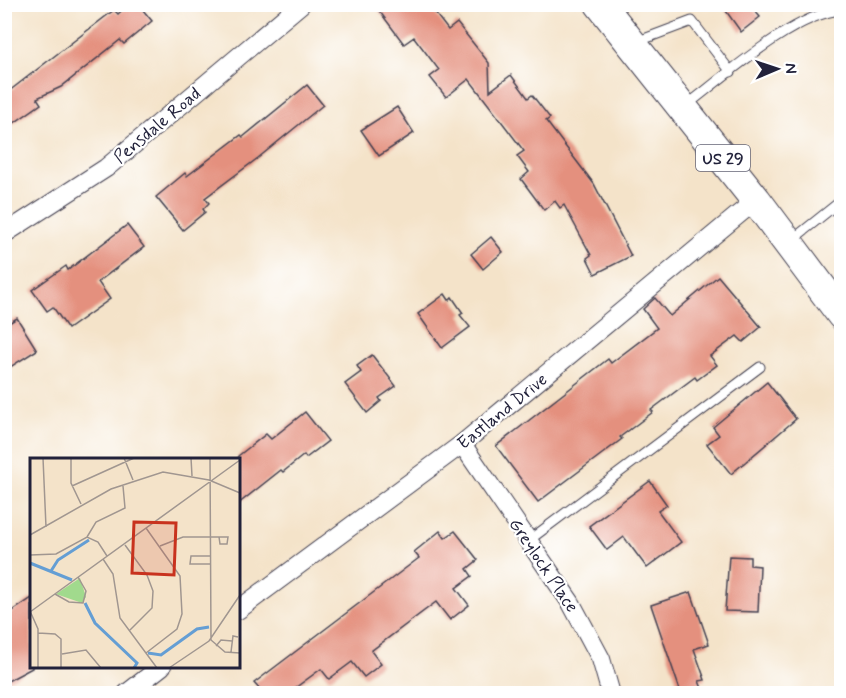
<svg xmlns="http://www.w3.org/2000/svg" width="846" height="698" font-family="Mynerve,sans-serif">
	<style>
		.building { fill: #e4907e }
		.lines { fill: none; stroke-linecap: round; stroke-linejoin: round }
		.service-casing { stroke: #423f50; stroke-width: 11 }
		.minor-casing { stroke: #423f50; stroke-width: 20 }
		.trunk-casing { stroke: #423f50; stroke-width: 32 }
		.service { stroke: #fff; stroke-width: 9 }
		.minor { stroke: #fff; stroke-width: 18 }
		.trunk { stroke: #fff; stroke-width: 30 }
		.labels { text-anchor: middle; stroke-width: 4.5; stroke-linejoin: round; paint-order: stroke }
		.shield { fill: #fff; stroke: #646476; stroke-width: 1.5 }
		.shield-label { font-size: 16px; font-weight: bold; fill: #22223b }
		.street-label { font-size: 18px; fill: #22223b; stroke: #fff }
		.inset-river { fill: none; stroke: #649ed4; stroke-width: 3 }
		.inset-road { fill: none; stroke: #a09690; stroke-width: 1.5 }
		.view { fill: #c8321e; fill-opacity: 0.15; stroke: #c8321e; stroke-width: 3 }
		.inset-edge { fill: none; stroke: #22223b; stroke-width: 3 }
	</style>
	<rect width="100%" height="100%" fill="#fff"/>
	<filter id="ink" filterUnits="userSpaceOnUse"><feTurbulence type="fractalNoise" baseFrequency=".0167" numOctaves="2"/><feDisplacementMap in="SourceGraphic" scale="12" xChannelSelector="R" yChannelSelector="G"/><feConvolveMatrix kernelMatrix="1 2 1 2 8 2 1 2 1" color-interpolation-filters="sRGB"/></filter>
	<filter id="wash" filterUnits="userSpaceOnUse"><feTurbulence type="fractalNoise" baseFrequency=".008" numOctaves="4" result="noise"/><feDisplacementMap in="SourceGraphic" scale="24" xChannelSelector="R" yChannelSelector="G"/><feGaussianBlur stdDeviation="1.35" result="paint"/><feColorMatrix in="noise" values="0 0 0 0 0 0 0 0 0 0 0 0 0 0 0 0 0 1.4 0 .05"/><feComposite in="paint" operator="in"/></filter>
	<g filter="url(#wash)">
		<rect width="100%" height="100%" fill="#f4e3c9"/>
		<g id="blocks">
			<g class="building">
				<polygon points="129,4 138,4 152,21 124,44 120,40 61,87 37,98 41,104 4,130 4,95 114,10 118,14"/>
				<polygon points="374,4 428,4 448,30 457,23 489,63 490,91 511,75 528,98 532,95 550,118 546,121 594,184 631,256 595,274 587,258 591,255 564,205 560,208 555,201 544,210 521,179 529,172 517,156 524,151 469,79 446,97 430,77 439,70 414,37 404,44"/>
				<polygon points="721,4 749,4 760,17 741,32"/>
				<polygon points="307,85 323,105 258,158 205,198 209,203 203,209 205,212 183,230 156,197 185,173 187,176 241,135 243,137"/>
				<polygon points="397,107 414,133 379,156 361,130"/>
				<polygon points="127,225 144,247 98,282 110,299 68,329 53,307 47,311 32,290 66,266 68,270"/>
				<polygon points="491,237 503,252 483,269 471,254"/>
				<polygon points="718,276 761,327 743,342 737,336 710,356 717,365 697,380 695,377 651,410 653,412 620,437 622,439 538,502 496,446 608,359 611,363 657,328 643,309 655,298 670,316"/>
				<polygon points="445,294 449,300 452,297 463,313 460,315 470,327 442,348 418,314"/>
				<polygon points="17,318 37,350 4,371 4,326"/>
				<polygon points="372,355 396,386 379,398 381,401 367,413 345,384 361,372 357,366"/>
				<polygon points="767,382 796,419 731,474 707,444 719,435 713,427"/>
				<polygon points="305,412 328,441 306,458 304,455 283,472 281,470 238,504 238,456 266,434 271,439"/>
				<polygon points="650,481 667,505 658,511 681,542 647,568 624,537 607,550 589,526"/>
				<polygon points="440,531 445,538 455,531 478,560 467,569 472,576 456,588 469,605 450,620 436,602 371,651 381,664 364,677 352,662 329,679 321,669 288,693 263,693 254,683 419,558 414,552"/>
				<polygon points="729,556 750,557 750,565 760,566 758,612 725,611"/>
				<polygon points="691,592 709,644 694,649 705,680 699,681 704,693 681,693 651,605"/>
				<polygon points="32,598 32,668 4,683 4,617"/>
			</g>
		</g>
	</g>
	<g filter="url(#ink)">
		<use href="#blocks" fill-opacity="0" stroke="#423f50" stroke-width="1.5"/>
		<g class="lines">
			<defs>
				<g id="service">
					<polyline points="636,42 692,21 731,72"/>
					<path d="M687,105c38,-29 108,-92 155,-95"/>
					<polyline points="792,240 842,200"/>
					<polyline points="528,541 760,367"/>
				</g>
				<g id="minor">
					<polyline points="4,234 106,168 301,4"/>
					<polyline points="462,444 571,603 601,659 611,694"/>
					<polyline points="238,610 462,444 756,200"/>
					<polyline points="126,694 162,666"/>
				</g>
				<polyline id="trunk" points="600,4 756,200 842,315"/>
			</defs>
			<use href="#service" class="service-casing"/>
			<use href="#minor" class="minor-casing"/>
			<use href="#trunk" class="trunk-casing"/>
			<use href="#service" class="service"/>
			<use href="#minor" class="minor"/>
			<use href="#trunk" class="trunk"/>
		</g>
	</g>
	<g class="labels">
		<rect class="shield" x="696" y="145" width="54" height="26" rx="4.5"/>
		<g class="shield-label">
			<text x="723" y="164">US 29</text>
		</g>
		<g class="street-label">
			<text transform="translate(157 125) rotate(-40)" y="6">Pensdale Road</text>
			<text transform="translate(502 411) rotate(-39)" y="6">Eastland Drive</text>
			<text transform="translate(544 565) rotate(56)" y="6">Greylock Place</text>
		</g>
	</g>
	<g transform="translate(30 458)">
		<rect width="210" height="210" fill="#f4e3c9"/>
		<path d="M50,120l6,19 -4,6 -26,-9z" fill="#a1da8d"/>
		<path class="inset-river" d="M0,105l42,17M21,113l7,-11 31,-20M55,145l10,20 42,40 -3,5M118,195l13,2 36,-26 12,-2"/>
		<path class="inset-road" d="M13,0l3,69M41,0v25l10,21M94,0l9,22M161,0l1,18M180,0l1,182 14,12 15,1M42,28l62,-28M0,77l81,-46 52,-17 46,8 31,13M57,79l9,-15 29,-14 -2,-22M95,87l22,30 6,16 -1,17 -22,22M130,88l23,-9h36l1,7h7l1,-7h-9M0,97l26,-1 31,-17 11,5 9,14M180,98h-19l-1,8h20M73,101l10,15 7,44 37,50M25,136l14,8 14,1 3,-12 -8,-14M0,153l8,18v39M0,154l210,-152M8,175l17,1 6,5v29M186,188l5,-6 11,1M201,194l2,-16 5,1M116,195l31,-24 5,-15 -2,-38 -34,-48M32,196l24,-4 15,18M139,210l40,-27 31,-46"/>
		<path class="view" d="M104,64l42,1 -2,52 -42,-2z"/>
		<rect width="210" height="210" class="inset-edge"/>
	</g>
	<rect width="846" height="698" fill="none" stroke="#fff" stroke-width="24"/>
	<g transform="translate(777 69) rotate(88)" stroke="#ffffff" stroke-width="4.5" paint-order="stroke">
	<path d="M0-4.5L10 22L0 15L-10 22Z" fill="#22223b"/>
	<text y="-9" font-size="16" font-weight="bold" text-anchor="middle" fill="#22223b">N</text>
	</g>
</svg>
